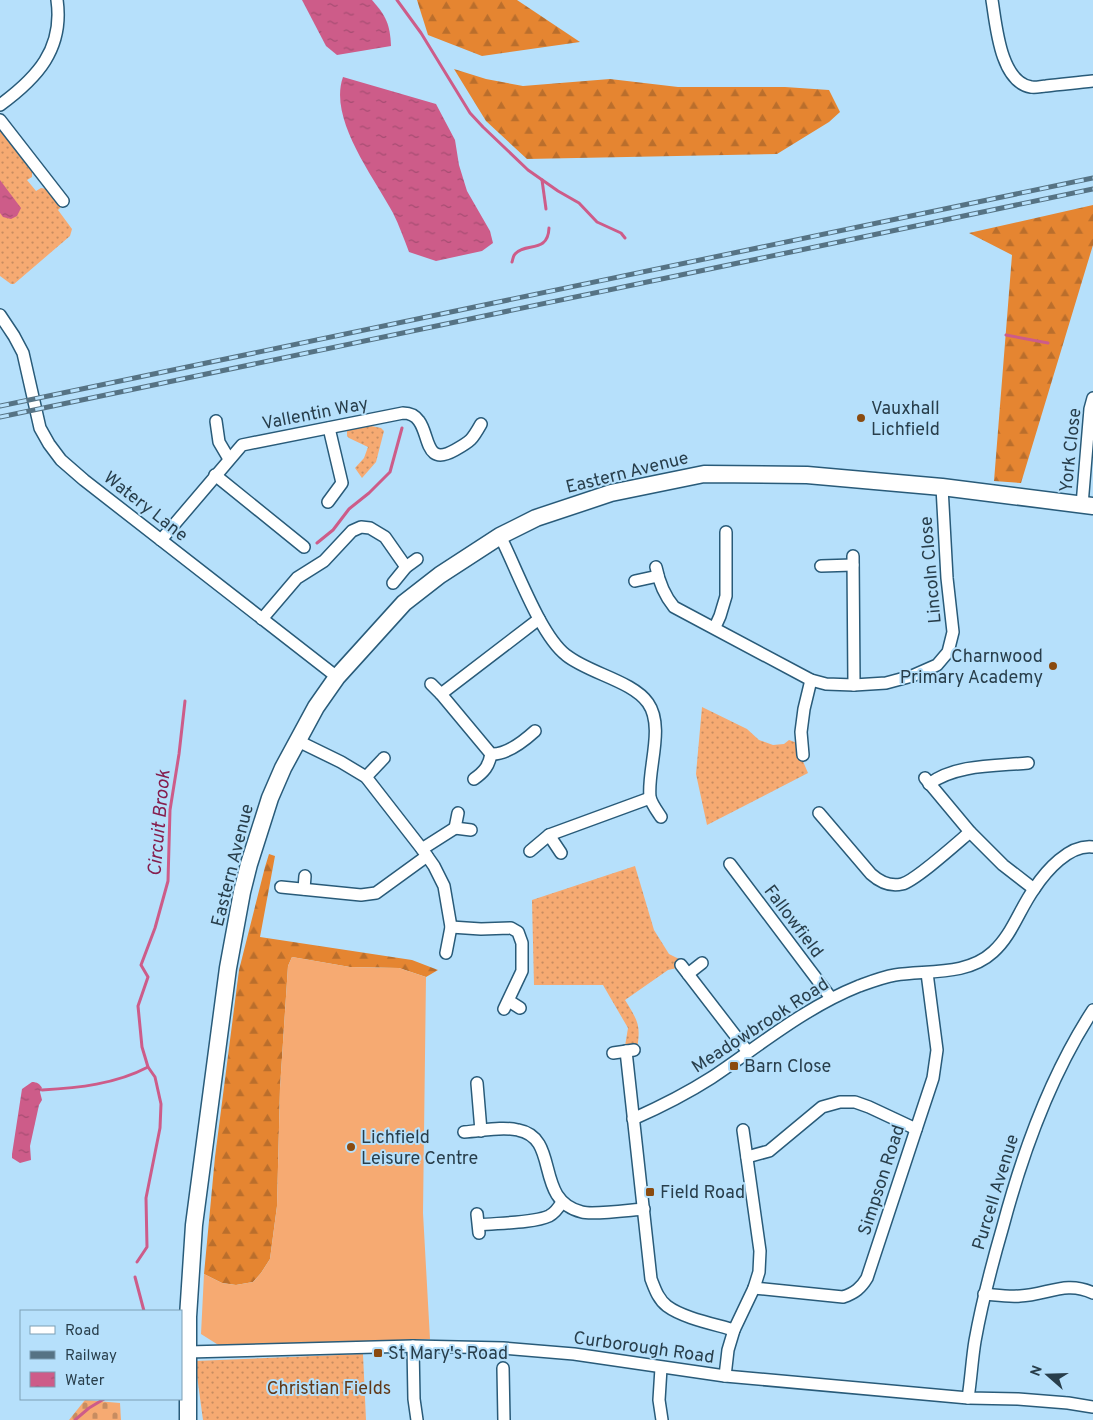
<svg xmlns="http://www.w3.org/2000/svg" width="1093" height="1420" font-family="Overpass,sans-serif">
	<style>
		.grass { fill: url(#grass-dots) }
		.forest { fill: url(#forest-firs) }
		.cemetery { fill: url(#cemetery-stones) }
		.garden { fill: #f6aa72 }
		.water { fill: url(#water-ripples) }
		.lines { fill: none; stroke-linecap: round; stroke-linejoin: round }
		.stream { stroke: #cd5c89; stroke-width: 3 }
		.minor-casing { stroke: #295b79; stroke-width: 14 }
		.highway-casing { stroke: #295b79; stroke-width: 19 }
		.minor { stroke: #fff; stroke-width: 11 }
		.highway { stroke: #fff; stroke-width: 16 }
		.rail-casing { stroke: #567384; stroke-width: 5 }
		.rail { stroke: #b6e0fb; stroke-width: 3; stroke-dasharray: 9; stroke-linecap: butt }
		.poi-dot { fill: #8a4b10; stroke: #b6e0fb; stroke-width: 2 }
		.labels { text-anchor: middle; stroke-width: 4; stroke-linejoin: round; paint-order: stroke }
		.poi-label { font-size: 18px; fill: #283e4b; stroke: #b6e0fb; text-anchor: start }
		.street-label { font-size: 18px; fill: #283e4b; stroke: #b6e0fb }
		.park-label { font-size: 18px; fill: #603919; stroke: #b6e0fb }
		.water-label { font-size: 19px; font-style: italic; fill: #851e4e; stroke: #b6e0fb }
	</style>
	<defs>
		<pattern id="grass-dots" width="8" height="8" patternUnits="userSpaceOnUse" patternTransform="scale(1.25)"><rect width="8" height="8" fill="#f6aa72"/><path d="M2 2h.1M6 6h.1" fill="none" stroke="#c78c60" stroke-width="1.8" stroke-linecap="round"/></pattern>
		<pattern id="forest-firs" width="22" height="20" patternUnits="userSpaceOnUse" patternTransform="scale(1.25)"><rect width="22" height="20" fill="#e58531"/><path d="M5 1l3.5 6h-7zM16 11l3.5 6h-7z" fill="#ba6e2c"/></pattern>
		<pattern id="cemetery-stones" width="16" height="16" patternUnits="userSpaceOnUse" patternTransform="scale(1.25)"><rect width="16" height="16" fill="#f6aa72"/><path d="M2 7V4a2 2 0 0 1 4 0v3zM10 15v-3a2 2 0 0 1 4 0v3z" fill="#c78c60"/></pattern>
		<pattern id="water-ripples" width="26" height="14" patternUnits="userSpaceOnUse" patternTransform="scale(1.25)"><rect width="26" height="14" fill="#cd5c89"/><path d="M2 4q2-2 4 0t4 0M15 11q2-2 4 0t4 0" fill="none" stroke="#a64d72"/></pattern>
	</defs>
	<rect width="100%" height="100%" fill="#b6e0fb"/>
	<g class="grass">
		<polygon points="0,130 32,172 32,177 27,180 36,191 41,188 47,189 61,207 58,210 72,229 70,236 14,284 11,284 0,276"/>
		<polygon points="366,425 381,428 384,431 376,462 362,478 355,468 364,458 368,447 349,438 347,436 347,429"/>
		<polygon points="702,707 747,729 759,740 773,745 784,744 789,740 800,744 802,759 808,773 707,825 696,774"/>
		<path d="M635,866l19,64 15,24 10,5 -2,9 -9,2 -43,30c13,21 16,25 12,49l-12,-3 3,-18 -25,-43h-69l-2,-85z"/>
		<polygon points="363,1354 366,1420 203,1420 195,1361"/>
	</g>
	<g class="forest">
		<polygon points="417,0 517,0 580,42 482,56 428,35"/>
		<polygon points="454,69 486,79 523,86 610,79 678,87 785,87 829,90 840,112 829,122 777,154 527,159 486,121"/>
		<polygon points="1093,205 1093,245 1021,483 994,481 1012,255 969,233"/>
		<polygon points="269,854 275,856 260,937 412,960 438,970 426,977 399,968 350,967 292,957 288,966 280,1088 277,1206 270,1259 261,1273 253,1282 236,1285 222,1283 204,1274 215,1157 239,970 265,867"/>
	</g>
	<polygon class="cemetery" points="85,1400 120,1403 121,1420 69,1420"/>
	<polygon class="garden" points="292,957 350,967 399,968 426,977 423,1213 430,1339 220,1346 201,1334 204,1274 222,1283 236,1285 253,1282 261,1273 270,1259 277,1206 280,1088 288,966"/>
	<g class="water">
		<path d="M302,0h70c14,16 18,24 19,46l-54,9 -11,-9z"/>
		<path d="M343,77l93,27 19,36 4,25 8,26 23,40 3,12 -11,8 -46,10 -27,-9c-5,-13 -10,-27 -16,-39 -19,-36 -65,-94 -50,-136z"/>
		<polygon points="0,180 21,208 17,216 11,219 3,217 0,213"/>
		<path d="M32,1082c5,0 8,2 10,6l-2,4 2,8 -3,5 -9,41 1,14 -11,3 -8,-5v-4l10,-65z"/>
	</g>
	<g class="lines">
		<g class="stream">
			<polyline points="397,0 421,33 470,113 483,127 528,170 558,191 579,203 597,222 621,233 625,238"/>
			<polyline points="542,180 546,209"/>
			<path d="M512,262c1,-3 1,-6 3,-8 10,-12 33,0 34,-26"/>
			<polyline points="1006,335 1048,343"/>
			<polyline points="317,543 333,530 349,509 369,493 390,472 402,428"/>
			<path d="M42,1090c36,-2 74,-6 106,-23"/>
			<polyline points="137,1262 147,1247 146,1198 160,1128 161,1104 155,1077 148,1067 142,1047 138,1006 148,977 141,965 155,928 168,881 170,810 179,754 185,701"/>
			<polyline points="135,1277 144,1311"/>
			<polyline points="75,1420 89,1408 104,1399"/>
		</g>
		<defs>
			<g id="minor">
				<path d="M992,0c4,24 8,82 39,87 5,1 11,-1 15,-1 16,-2 31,-3 47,-5"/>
				<path d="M0,105c37,-27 64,-56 57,-105"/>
				<polyline points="0,120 63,201"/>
				<polyline points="0,315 14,336 23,353 40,428 49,444 61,460 84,480 337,677"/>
				<polyline points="216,421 219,442 229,459"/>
				<polyline points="215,475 304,547"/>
				<polyline points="328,502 342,483 329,428"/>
				<polyline points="1082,505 1090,409 1093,398"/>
				<path d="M500,536c16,31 40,99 66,119 22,18 67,26 82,48 17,24 -1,67 2,94 1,6 7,14 11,20"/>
				<path d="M161,540l81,-95 161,-32c7,0 12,2 16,8 11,15 6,46 36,29 16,-9 17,-10 26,-26"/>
				<polyline points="853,556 854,685"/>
				<polyline points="821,566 853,565"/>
				<path d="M656,567c3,15 8,28 18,40l137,73 15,4 28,1 32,-2 26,-7 25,-11 11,-13 5,-20 -6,-54 -5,-91"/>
				<polyline points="635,581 658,576"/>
				<polyline points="393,583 406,567 417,559"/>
				<polyline points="262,619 297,578 324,561 352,531 361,527 370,528 385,537 406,567"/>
				<polyline points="715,627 720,616 726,596 726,532"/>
				<path d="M431,684l10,10 50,60c16,1 33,-13 44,-23"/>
				<polyline points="441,694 539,619"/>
				<polyline points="298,741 341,762 366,777 422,849 434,866 444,886 451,927 446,953"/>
				<polyline points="803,755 801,732 804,709 811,680"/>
				<polyline points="366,777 384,758"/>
				<polyline points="925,778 970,832 1003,865 1034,889"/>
				<path d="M474,779c10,-7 15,-13 17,-25"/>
				<path d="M929,784c27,-20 67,-18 99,-21"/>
				<polyline points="458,813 455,828 471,830"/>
				<path d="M819,813l52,61c9,8 19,13 31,10 13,-3 55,-41 68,-52"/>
				<polyline points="549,835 561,853"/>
				<polyline points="422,849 455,828"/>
				<polyline points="530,851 549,835 650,798"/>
				<polyline points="730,864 831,998"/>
				<polyline points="281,887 361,895 376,893 427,856"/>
				<polyline points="304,889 305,876"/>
				<polyline points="451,927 481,929 511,928 518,932 522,943 522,971 504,1009"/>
				<polyline points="681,965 748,1052"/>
				<polyline points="688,974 702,963"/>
				<polyline points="509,1001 520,1008"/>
				<path d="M626,1051l25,228c4,10 7,20 16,27 16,12 47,18 67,24"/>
				<polyline points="613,1053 634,1050"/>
				<polyline points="477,1083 481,1131"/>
				<path d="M633,1119c27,-12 53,-25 78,-41 48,-32 93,-70 148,-92 11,-4 24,-9 36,-11 32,-5 72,1 98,-23 19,-17 26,-42 41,-63 12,-18 35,-45 59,-42"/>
				<path d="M464,1132c18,-1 37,-6 54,-2 43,8 15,70 64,82 11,3 48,-2 62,-3"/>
				<polyline points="747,1157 769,1151 822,1107 840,1102 855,1102 869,1107 916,1129"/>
				<polyline points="477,1214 479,1233"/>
				<path d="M479,1225c18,-2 55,-2 70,-9 6,-3 10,-9 13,-14"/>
				<path d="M754,1288l89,9c12,-4 18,-9 24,-19l66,-200 4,-28 -10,-77"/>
				<path d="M984,1294c12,1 24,3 36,2 27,-1 46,-16 73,-3"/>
				<polyline points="413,1346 414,1399 417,1420"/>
				<polyline points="188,1352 413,1346 503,1348 574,1354 725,1376 968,1398 1018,1399 1068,1403 1093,1407"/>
				<polyline points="503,1368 504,1420"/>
				<polyline points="661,1368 659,1400 662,1420"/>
				<polyline points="725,1376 728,1350 734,1330 754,1288 759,1272 760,1251 743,1130"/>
				<path d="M968,1398c3,-19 4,-39 7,-57 7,-39 17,-77 28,-115 20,-75 47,-150 90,-216"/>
			</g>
			<polyline id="highway" points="188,1420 188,1317 194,1225 228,968 242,892 249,864 270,798 283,768 316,707 337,677 404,603 440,575 500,536 536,518 611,493 704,474 807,475 942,487 1093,506"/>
		</defs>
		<use href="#minor" class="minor-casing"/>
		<use href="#highway" class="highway-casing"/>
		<use href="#minor" class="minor"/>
		<use href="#highway" class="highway"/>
		<defs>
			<g id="rail">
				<polyline points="0,406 1093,178"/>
				<polyline points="0,417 1093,189"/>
			</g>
		</defs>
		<use href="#rail" class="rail-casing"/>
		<use href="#rail" class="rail"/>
	</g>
	<g class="poi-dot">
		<circle cx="861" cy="418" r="5"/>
		<circle cx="1053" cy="666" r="5"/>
		<rect x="729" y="1061" width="10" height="10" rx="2.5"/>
		<circle cx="351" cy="1147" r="5"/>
		<rect x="645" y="1187" width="10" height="10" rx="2.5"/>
		<rect x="373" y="1348" width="10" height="10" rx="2.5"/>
	</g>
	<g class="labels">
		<g class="poi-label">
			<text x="871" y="414">Vauxhall<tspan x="871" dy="21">Lichfield</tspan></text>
			<text x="1043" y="662" text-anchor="end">Charnwood<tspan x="1043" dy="21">Primary Academy</tspan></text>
			<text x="744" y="1072">Barn Close</text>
			<text x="361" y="1143">Lichfield<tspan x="361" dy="21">Leisure Centre</tspan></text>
			<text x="660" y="1198">Field Road</text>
			<text x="388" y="1359">St Mary's Road</text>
		</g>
		<g class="street-label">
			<text transform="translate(315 413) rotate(-11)" y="6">Vallentin Way</text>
			<text transform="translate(1070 450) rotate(-84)" y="6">York Close</text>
			<text transform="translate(627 472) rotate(-14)" y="6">Eastern Avenue</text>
			<text transform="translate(146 506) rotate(38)" y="6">Watery Lane</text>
			<text transform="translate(930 570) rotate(-95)" y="6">Lincoln Close</text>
			<text transform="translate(232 865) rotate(-76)" y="6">Eastern Avenue</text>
			<text transform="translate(794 921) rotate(53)" y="6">Fallowfield</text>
			<text transform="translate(760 1025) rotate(-33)" y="6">Meadowbrook Road</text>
			<text transform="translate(881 1180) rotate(-72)" y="6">Simpson Road</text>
			<text transform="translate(995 1192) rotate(-73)" y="6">Purcell Avenue</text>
			<text transform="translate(644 1347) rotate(8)" y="6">Curborough Road</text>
		</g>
		<g class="park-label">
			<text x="329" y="1394">Christian Fields</text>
		</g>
		<g class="water-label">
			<text transform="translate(158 823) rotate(-85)" y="7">Circuit Brook</text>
		</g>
	</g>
	<rect x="20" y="1310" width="162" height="90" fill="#b6e0fb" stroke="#7d9fb5"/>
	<rect x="30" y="1326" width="25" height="8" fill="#ffffff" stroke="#7d9fb5"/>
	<text x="65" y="1335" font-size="15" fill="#283e4b">Road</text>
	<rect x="30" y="1351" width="25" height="8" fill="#567384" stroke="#7d9fb5"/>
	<text x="65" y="1360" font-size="15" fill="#283e4b">Railway</text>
	<rect x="30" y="1372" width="25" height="15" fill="url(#water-ripples)" stroke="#7d9fb5"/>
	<text x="65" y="1385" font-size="15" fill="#283e4b">Water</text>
	<g transform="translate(1048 1375) rotate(290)" stroke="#b6e0fb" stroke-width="4" paint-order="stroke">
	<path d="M0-4L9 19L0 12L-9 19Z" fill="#283e4b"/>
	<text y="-8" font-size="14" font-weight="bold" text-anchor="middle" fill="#283e4b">N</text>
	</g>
</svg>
